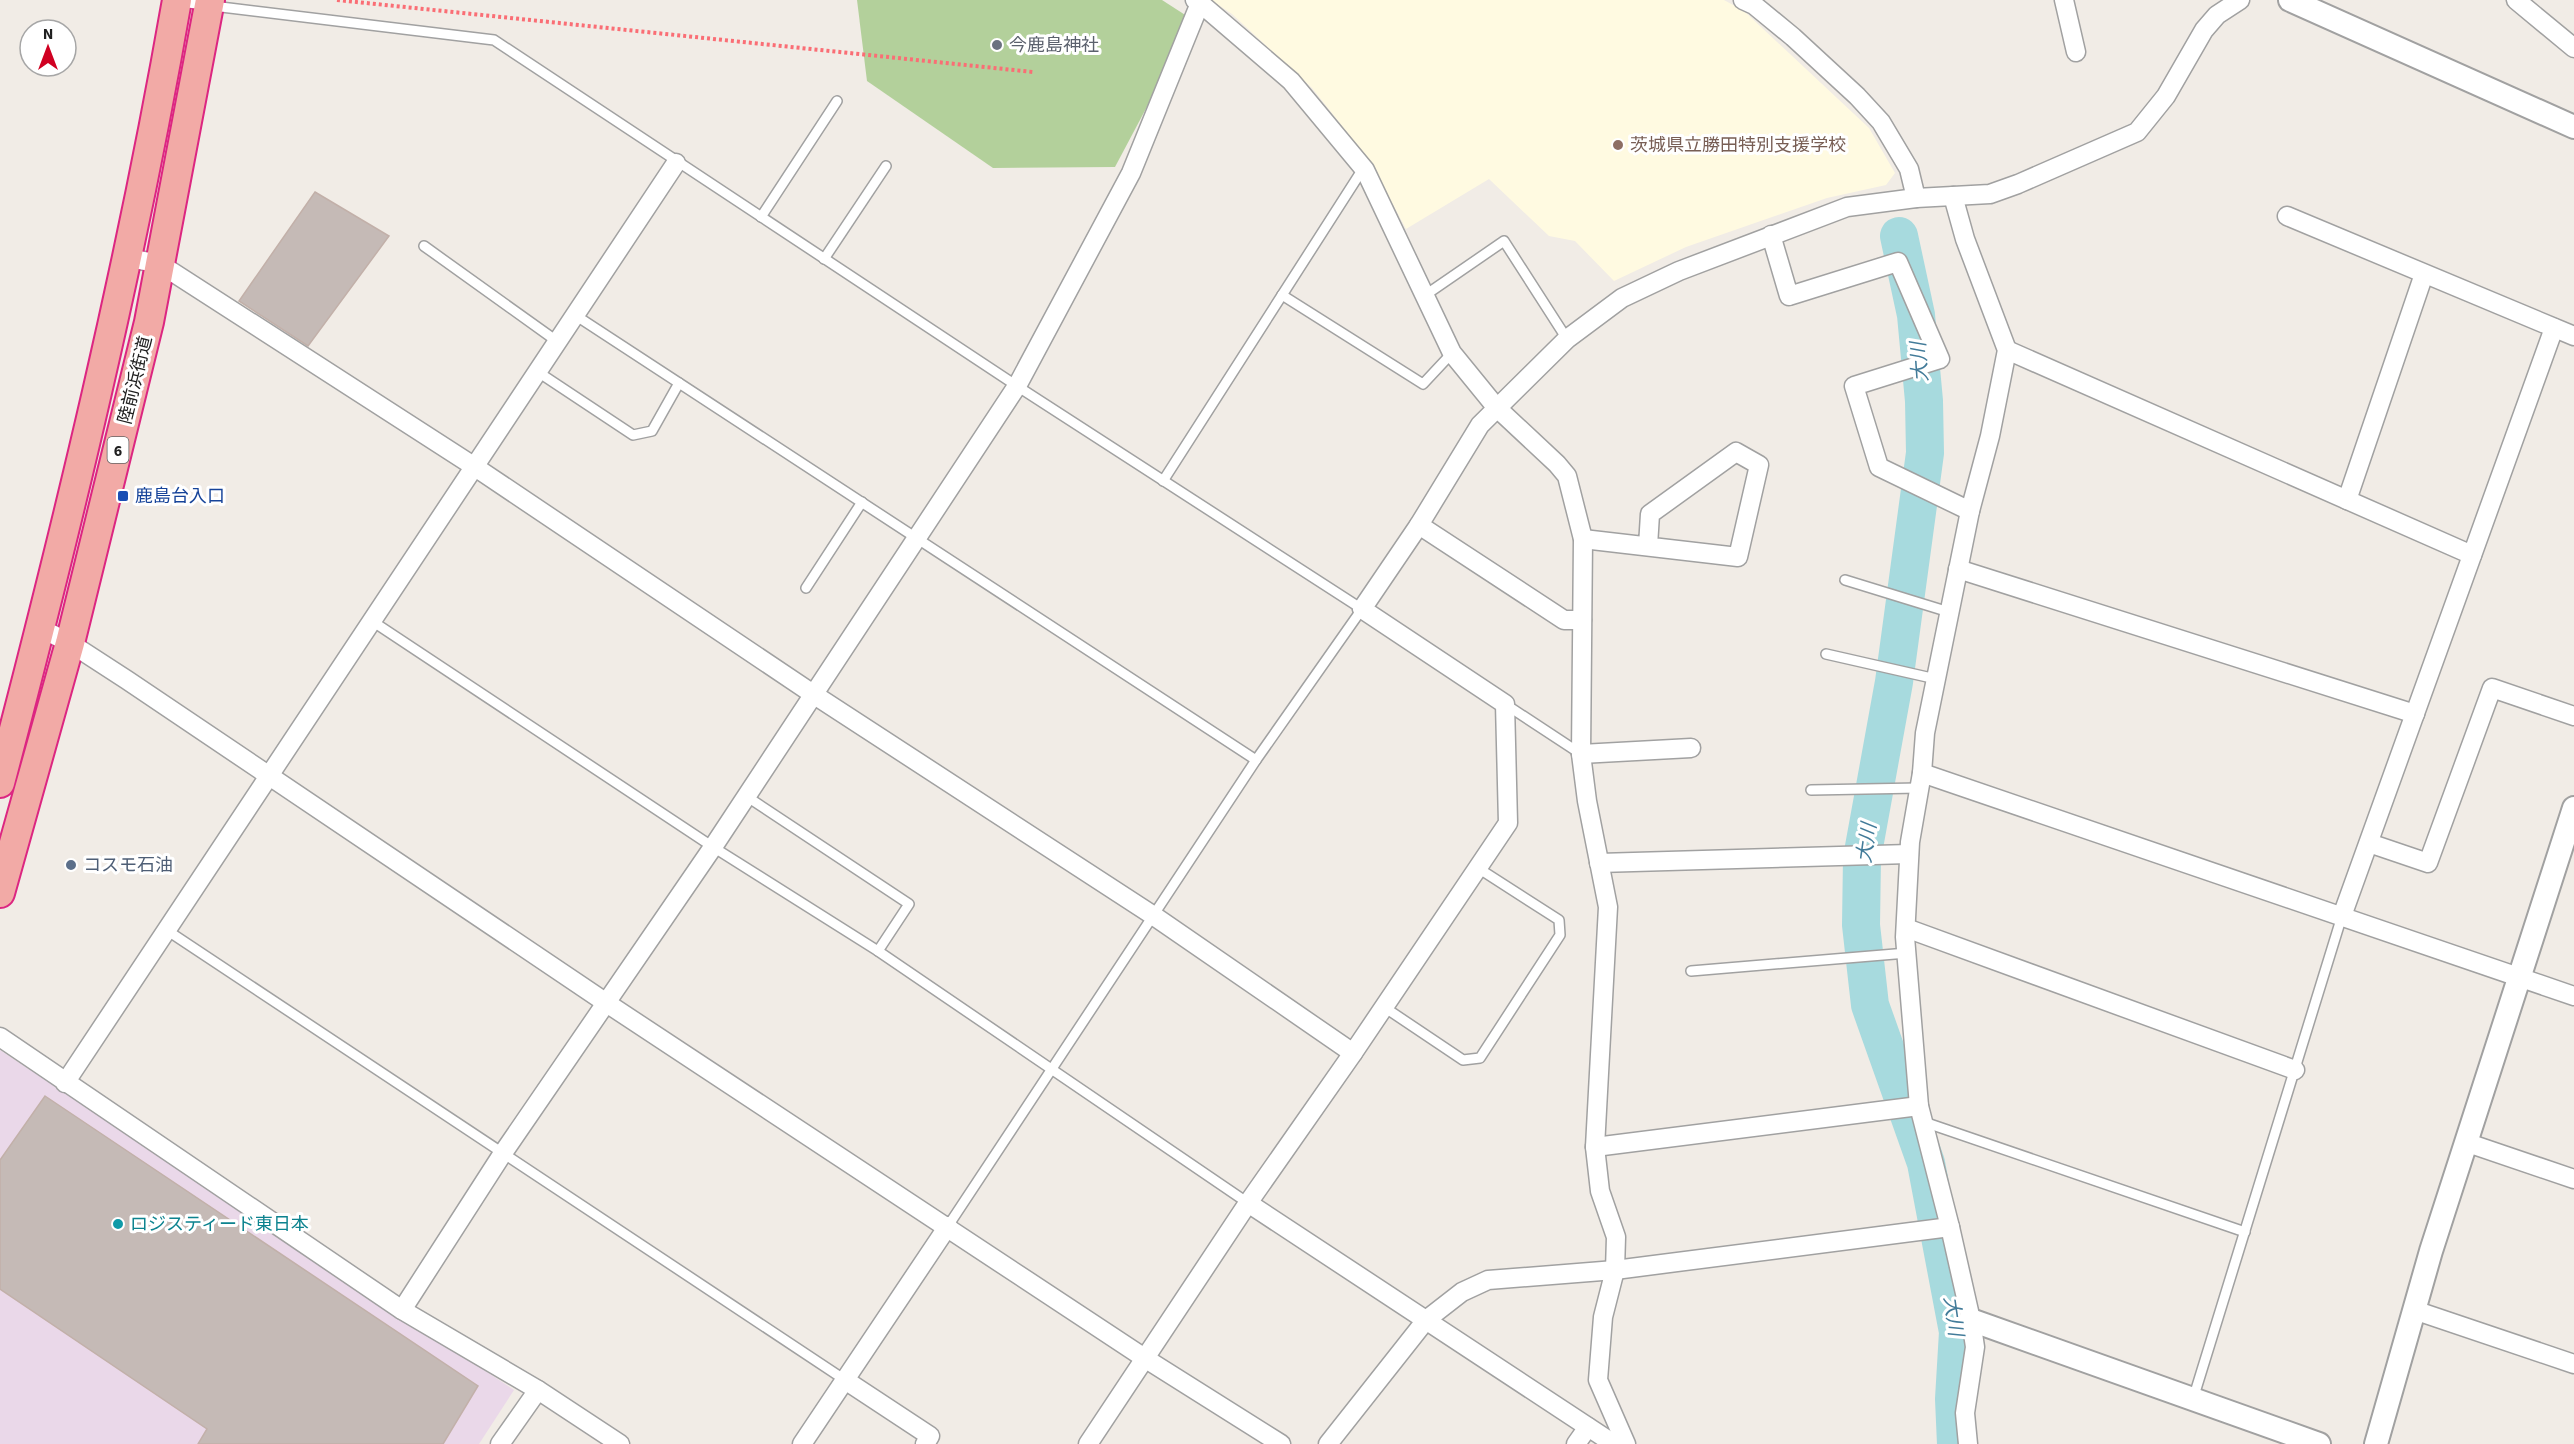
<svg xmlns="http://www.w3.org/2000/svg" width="2574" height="1444" font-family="'Source Sans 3','Noto Sans JP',sans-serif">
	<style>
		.industrial { fill: #ead8e9 }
		.education { fill: #fffae1 }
		.forest { fill: #b3d09b }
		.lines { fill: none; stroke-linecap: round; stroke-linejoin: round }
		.river { stroke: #a7dade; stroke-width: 38 }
		.building { fill: #c5bab6; stroke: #c2b0a9; stroke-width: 1.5 }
		.service-casing { stroke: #a1a1a1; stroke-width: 12 }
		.minor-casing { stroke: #a1a1a1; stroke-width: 21 }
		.tertiary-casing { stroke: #a1a1a1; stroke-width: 26 }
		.trunk-casing { stroke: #dc2681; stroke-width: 32 }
		.path { stroke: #fa6e75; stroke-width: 4; stroke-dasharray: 3 3; stroke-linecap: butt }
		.service { stroke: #fff; stroke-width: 9 }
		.minor { stroke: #fff; stroke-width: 18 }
		.tertiary { stroke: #fff; stroke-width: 22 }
		.trunk { stroke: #f2aaa6; stroke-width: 28 }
		.worship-dot { fill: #6b7280; stroke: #fff; stroke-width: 2 }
		.education-dot { fill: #8d6e63; stroke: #fff; stroke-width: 2 }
		.transit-dot { fill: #1a4fb4; stroke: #fff; stroke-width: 2 }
		.service-dot { fill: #5c6f8a; stroke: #fff; stroke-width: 2 }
		.culture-dot { fill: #0f9aa8; stroke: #fff; stroke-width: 2 }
		.labels { text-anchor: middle; stroke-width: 6; stroke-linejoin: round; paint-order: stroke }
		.shield { fill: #fff; stroke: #636363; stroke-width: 1.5 }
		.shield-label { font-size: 16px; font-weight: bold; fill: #202020 }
		.worship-label { font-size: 18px; fill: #5b616d; stroke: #fff; text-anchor: start }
		.education-label { font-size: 18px; fill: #785e54; stroke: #fff; text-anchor: start }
		.street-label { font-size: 18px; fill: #202020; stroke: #fff }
		.transit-label { font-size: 18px; fill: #164399; stroke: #fff; text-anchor: start }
		.service-label { font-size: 18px; fill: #4e5e75; stroke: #fff; text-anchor: start }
		.culture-label { font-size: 18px; fill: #0d838f; stroke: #fff; text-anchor: start }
		.water-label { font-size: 20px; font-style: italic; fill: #427b99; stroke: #fff }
	</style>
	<rect width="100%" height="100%" fill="#f1ece6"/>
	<polygon class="industrial" points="0,1050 514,1390 479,1444 0,1444"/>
	<polygon class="education" points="1211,0 1724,0 1744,11 1869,128 1895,173 1886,185 1827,198 1686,247 1614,281 1575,241 1549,236 1489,179 1406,229 1370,161 1312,88 1232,14"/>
	<polygon class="forest" points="857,0 1162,0 1193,20 1115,167 993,168 867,81"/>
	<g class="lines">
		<polyline class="river" points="1899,236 1916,315 1924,401 1925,453 1894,682 1862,858 1861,925 1870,1005 1926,1163 1958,1332 1954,1399 1956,1444"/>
	</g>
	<g class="building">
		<polygon points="315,192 389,236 308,346 239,301"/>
		<polygon points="45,1096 478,1386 443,1444 198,1444 207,1429 0,1289 0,1160"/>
	</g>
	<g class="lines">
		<defs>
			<g id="service">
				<polyline points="180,2 494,40 1017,386 1362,609 1256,760 948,1226"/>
				<polyline points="761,217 837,101"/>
				<polyline points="424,246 558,342"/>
				<polyline points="824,259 886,166"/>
				<polyline points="1282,295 1423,384 1452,353"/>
				<polyline points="1424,296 1504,241 1567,339"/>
				<polyline points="575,315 1256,760"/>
				<polyline points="538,372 633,435 652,431 679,383"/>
				<polyline points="1163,481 1359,175 1365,170"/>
				<polyline points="1845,580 1949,612"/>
				<polyline points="806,588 862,502"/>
				<polyline points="372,621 713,847 878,951 1248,1203"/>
				<polyline points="1826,654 1936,679"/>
				<polyline points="1505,704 1581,754"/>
				<polyline points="1811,790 1919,788"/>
				<polyline points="746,796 909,904 878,951"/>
				<polyline points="165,929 845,1380"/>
				<polyline points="1691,971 1907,953"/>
				<polyline points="1384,1007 1463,1060 1480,1058 1560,935 1559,920 1478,868"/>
				<polyline points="1924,1122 2245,1232"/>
				<polyline points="2193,1399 2342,916"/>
			</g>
			<g id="minor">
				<polyline points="1743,0 1754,5 1793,37 1857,96 1881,122 1909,169 1916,198"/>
				<polyline points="2064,0 2076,52"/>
				<polyline points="2516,0 2574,48"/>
				<polyline points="1200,3 1291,81 1365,170 1452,353 1496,407 1557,464 1567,476 1583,539 1581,754 1587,801 1608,907 1595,1147 1600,1191 1616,1237 1615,1270 1603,1317 1598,1380 1626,1444"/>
				<polyline points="1953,196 1965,239 2007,350 1990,436 1970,511 1925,733 1922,773 1910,842 1905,937 1919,1106 1950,1227 1971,1320 1975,1347 1965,1413 1968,1444"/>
				<polyline points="2287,216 2574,336"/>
				<polyline points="1771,235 1789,296 1898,262 1940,359 1854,386 1879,467 1970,511"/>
				<polyline points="129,258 160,264 475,467 813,694 1154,916 1353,1053"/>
				<polyline points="2007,350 2472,555"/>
				<polyline points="2347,500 2424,274"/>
				<polyline points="1419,525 1564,620 1582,620"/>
				<polyline points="1583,539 1738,557 1759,465 1736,452 1650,514 1648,546"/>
				<polyline points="1958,569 2415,714"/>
				<polyline points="40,628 70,643 127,680 605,1002 1146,1359 1281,1444"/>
				<polyline points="1581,754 1691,748"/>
				<polyline points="1922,773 2574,996"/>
				<polyline points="2369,843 2428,863 2492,688 2574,716"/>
				<polyline points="1599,863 1909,854"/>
				<polyline points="2342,916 2554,328"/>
				<polyline points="1906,928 2295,1070"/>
				<polyline points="0,1037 402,1310 538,1390 620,1444"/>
				<polyline points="65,1083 676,163"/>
				<polyline points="2465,1142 2574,1179"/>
				<polyline points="1595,1147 1919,1106"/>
				<polyline points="1248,1203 1614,1444"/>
				<polyline points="402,1310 503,1153 713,847 1017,386 1131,173 1200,3 1195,0"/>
				<polyline points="2414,1310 2574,1364"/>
				<polyline points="845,1380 930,1436 925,1444"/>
				<polyline points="500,1444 538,1390"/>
				<polyline points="802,1444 948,1226"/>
				<polyline points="1088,1444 1248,1203 1353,1053 1508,823 1505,704 1362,609 1419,525 1480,425 1567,339 1622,298 1679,271 1847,207 1916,198 1990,194 2018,184 2137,132 2166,96 2204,30 2217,15 2240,0"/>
				<polyline points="1328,1444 1426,1320 1462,1292 1488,1280 1615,1270 1950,1227"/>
				<polyline points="1576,1444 1588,1427"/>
			</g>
			<g id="tertiary">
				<polyline points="2290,0 2574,127"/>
				<polyline points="1971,1320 2319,1444"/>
				<polyline points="2376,1444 2431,1251 2574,808"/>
			</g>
			<g id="trunk">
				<path d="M0,783c68,-259 131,-519 177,-783"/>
				<polyline points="0,893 70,643 149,322 210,0"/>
			</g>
		</defs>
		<use href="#service" class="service-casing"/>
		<use href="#minor" class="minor-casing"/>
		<use href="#tertiary" class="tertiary-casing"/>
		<use href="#trunk" class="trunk-casing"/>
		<polyline class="path" points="337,0 1033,72"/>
		<use href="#service" class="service"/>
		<use href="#minor" class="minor"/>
		<use href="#tertiary" class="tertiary"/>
		<use href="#trunk" class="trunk"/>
	</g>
	<circle class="worship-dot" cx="997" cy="45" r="6"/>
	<circle class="education-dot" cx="1618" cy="145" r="6"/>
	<rect class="transit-dot" x="117" y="490" width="12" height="12" rx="3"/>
	<circle class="service-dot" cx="71" cy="865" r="6"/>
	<circle class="culture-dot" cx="118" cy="1224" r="6"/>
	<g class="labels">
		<rect class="shield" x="107.5" y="437" width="21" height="26" rx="4.5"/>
		<g class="shield-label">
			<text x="118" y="456">6</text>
		</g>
		<g class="worship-label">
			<text x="1009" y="51">今鹿島神社</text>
		</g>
		<g class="education-label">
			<text x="1630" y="151">茨城県立勝田特別支援学校</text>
		</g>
		<g class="street-label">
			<text transform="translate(135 380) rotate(-76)" y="6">陸前浜街道</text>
		</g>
		<g class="transit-label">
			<text x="135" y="502">鹿島台入口</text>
		</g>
		<g class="service-label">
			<text x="83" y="871">コスモ石油</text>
		</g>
		<g class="culture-label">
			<text x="130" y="1230">ロジスティード東日本</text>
		</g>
		<g class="water-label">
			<text transform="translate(1919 362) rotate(-94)" y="7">大川</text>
			<text transform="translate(1866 843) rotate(-82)" y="7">大川</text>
			<text transform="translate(1954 1316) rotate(82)" y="7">大川</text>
		</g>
	</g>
	<g transform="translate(48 48)"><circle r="28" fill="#ffffff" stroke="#a6a6a6" stroke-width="1.5"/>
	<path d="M0-4.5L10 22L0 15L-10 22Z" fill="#d00021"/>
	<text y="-9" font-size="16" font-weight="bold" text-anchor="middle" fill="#202020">N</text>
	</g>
</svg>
